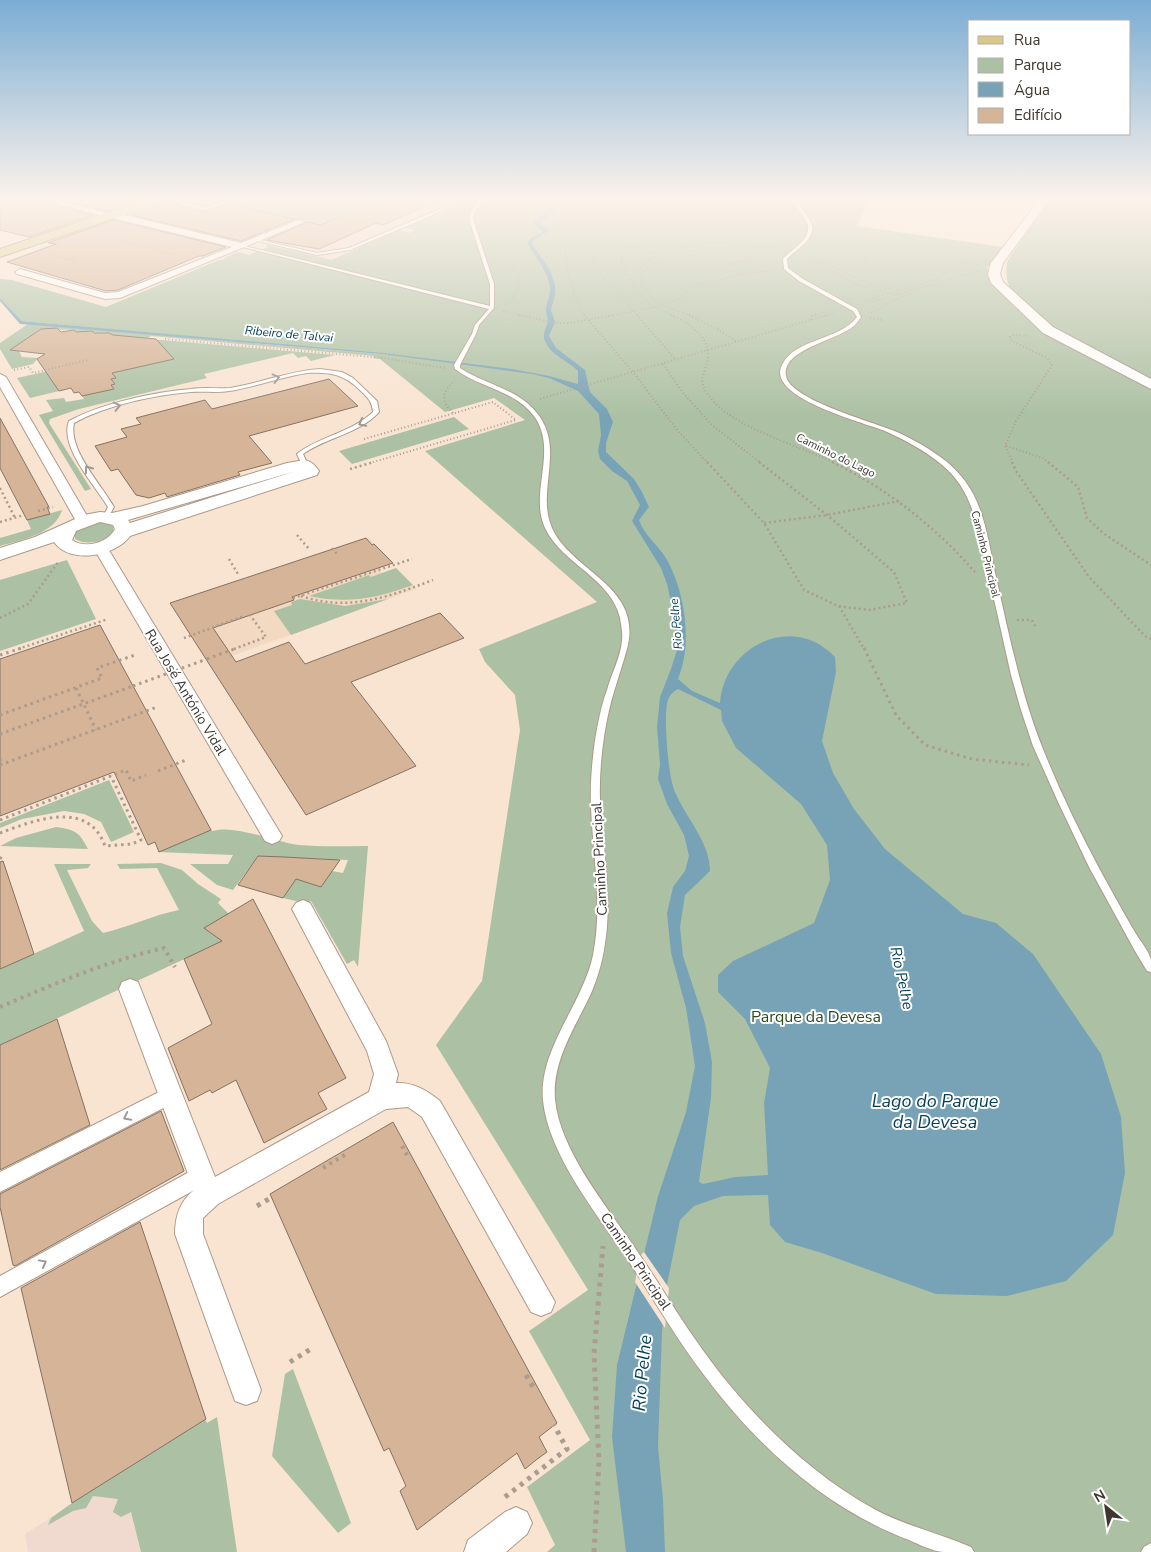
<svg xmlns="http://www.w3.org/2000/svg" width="1151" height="1552" font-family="'Nunito Sans',sans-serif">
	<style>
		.commercial { fill: #f0d9ce }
		.built { fill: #f3d9c1 }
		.green { fill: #acc1a4 }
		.water { fill: #78a3b7; fill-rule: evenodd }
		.pier { fill: #f9e4d2 }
		.building { fill: #d5b497; stroke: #847262 }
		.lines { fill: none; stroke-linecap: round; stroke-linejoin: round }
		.service-casing { stroke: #ac9988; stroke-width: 2 }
		.pedestrian-casing { stroke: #ac9988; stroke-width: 2 }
		.minor-casing { stroke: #ac9988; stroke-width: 2 }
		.tertiary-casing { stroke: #ac9988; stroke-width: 2 }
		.primary-casing { stroke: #927d34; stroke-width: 2 }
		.path-far5 { stroke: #ac9c8f; stroke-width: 1; stroke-dasharray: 1 2; stroke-linecap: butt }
		.path-far4 { stroke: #ac9c8f; stroke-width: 2; stroke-dasharray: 1 2.5; stroke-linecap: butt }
		.path-far3 { stroke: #ac9c8f; stroke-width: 2.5; stroke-dasharray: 2 3; stroke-linecap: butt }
		.path-far2 { stroke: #ac9c8f; stroke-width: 3; stroke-dasharray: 2.5 4; stroke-linecap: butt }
		.path-far1 { stroke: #ac9c8f; stroke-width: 4; stroke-dasharray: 3 4.5; stroke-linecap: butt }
		.path { stroke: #ac9c8f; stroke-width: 5; stroke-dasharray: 4 5.5; stroke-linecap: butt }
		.service { fill: #fff; fill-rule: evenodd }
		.pedestrian { fill: #fff; fill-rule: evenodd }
		.minor { fill: #fff; fill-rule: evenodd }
		.tertiary { fill: #fff; fill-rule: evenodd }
		.primary { fill: #d9c886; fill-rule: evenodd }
		.path-bridge { stroke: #ac9c8f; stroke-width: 3; stroke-dasharray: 2.5 4; stroke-linecap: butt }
		.oneway { stroke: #9e9a97 }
		.labels { text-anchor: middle; stroke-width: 4; stroke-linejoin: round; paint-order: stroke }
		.far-street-label { font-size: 11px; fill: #3e362f; stroke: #fff }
		.far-water-label { font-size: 12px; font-style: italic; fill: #003f55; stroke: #fff }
		.street-label { font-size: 14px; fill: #3e362f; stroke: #fff }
		.water-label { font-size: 15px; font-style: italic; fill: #003f55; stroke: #fff }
		.near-park-label { font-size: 16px; fill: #2b4c1b; stroke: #fff }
		.near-water-label { font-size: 18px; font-style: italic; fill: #003f55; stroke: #fff }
	</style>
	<rect width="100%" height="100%" fill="#f9e4d2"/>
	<g class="commercial">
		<polygon points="168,199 256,199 199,213 157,203"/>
		<polygon points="357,199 473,199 421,286 265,246 274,242 267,240 359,200"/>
		<polygon points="121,1473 141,1552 28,1552 25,1534"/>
	</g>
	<polygon class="built" points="368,537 393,563 378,569 382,573 396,568 416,589 210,664 215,631 210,625 188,632 170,603"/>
	<g class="green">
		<polygon points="256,199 377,199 278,242 267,240 308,222 264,212 199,213"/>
		<path d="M466,199h403l-12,27 146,21 -12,19h-3l-1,3 2,1 -2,4c5,26 136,94 164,116v1162h-604l8,-7 -28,-58 63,-47 -61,-109 59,-41 -152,-245 46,-64 38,-251 -5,-35 -30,-33 -6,-13 118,-47 -172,-151 100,-31 -31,-22 -49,14 -65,-53 -7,-1 1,-2 -223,-20 -3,2c-11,-1 -30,1 -39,-5l-33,-1 -2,-2 -33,-1 -30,21 8,1 3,6 16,1 -5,6 -21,5 -12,-20v-6l28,-19 354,30 -360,-33 -22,-23v-19l12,1 94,27 113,-47 7,-1 -2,-1 14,-6 11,3 19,-8 -3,-1 3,-1 64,15 67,-30 11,3 5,-3 -11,-2c14,-6 55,-18 62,-29z"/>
		<path d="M1049,199h102v182l-93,-49 -46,-40c-6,-10 -7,-20 -4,-32z"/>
		<polygon points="158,340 162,340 335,355 311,361 306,356 298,358 293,353 204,374 207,378 79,409 50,419 49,423 91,489 85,491 39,415 53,411 46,400 64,398 66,402 84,399 82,396 113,389 111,385 115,384 111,379 115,378 112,373 173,359 170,354 155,358 146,343"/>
		<polygon points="88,362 56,387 59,391 30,398 17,378"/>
		<polygon points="454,417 469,429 352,464 339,451"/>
		<path d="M62,510c-7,24 -41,30 -62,36v-8l31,-9 -5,-11 6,-2 2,2z"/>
		<path d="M96,522l15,2 2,3v5c-9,10 -26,14 -38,7l-1,-5 2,-3z"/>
		<polygon points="67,560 96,619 0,651 0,580"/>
		<path d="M396,568l17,17c-38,14 -65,19 -104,11l60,-21 2,2z"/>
		<polygon points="300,599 345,606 388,599 291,635 274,611 292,605 291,602"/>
		<polygon points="109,780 134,832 111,842 101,822 84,814 64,811 22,819 0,828 0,823"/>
		<path d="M56,827c20,3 23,5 32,22l-88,-3 16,-8z"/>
		<path d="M211,829l1,2c24,-7 61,11 87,14 23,2 46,1 69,1l-10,121 -4,-7 -7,4 -36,-63 -7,2 -21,-5 13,-19 25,8 11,-16 11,2 5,-13 -90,-4 -25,34 -16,-5 -27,-21h38l5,-9 -76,-3z"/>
		<path d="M161,863l21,7 16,14 23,15 -3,4 11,11 -25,14 19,13 -223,104v-76l84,-38 -30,-67h37l-3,4 -21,2 25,51 11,12c26,-6 50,-18 76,-23l-22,-42 -37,1 -3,-5z"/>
		<polygon points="293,1369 351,1523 338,1533 272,1456 285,1374"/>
		<polygon points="217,1417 237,1552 141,1552 131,1512 121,1517 113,1512 118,1499 93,1496 86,1508 73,1511 48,1525 51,1518 72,1503 205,1419 207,1423"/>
	</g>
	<path class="water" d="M555,199h6l-1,4 -5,2 -1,6 -15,13 11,6 -16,10 -2,4 18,26 5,15v10l-4,15 4,12 -6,14 7,12 29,22 5,22 17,17 6,13 -7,21v9l28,27 8,13 7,15 -10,13c5,15 19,25 27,38 19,33 27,85 12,121l14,12 28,12c4,-57 73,-91 115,-46l1,15 -14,69 11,32 21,36 31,40 78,65 33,9 37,31 68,100 20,63 4,56 -12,62 -47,46 -59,15 -71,-2 -114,-41 -37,-11 -15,-17 -2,-30 -45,1 -29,10 -14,14 -14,70 -4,43 -4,113 5,54 2,52h-39l-14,-115 5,-72 41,-169 28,-84 9,-46 -9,-58 -15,-55 -4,-40 6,-26 12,-16 4,-15 -5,-21 -17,-31 -9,-25 2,-15 -3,-37 3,-30 11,-28 6,-19 -3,-34 -7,-32 -6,-16 -29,-47 8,-16 -13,-24 -15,-10 -12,-12 -2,-8 3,-16 -2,-21 -21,-23 -29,-13 -17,-4 -149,-20 -363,-30 -20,-23v-3l22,23 361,32 129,16 37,7 29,8v-13c-9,-10 -26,-15 -32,-28 -5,-8 0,-14 2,-22 0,-3 -2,-7 -2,-11 0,-8 5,-14 4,-22 -2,-18 -15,-30 -23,-45l4,-5 12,-6 -10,-9c10,-7 13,-16 22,-21zM678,689l43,21 1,11 14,27 65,56 26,41 3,35 -16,43 -81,38 -15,14v17l27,27 25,49 -6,35 4,72 -33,2 -32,7 -4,-2 12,-84 1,-36 -7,-39 -22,-67 -3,-29 5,-32 25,-24c0,-29 -24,-53 -35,-79 -7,-16 -11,-70 -8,-88 1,-7 5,-12 11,-15z"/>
	<polygon class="pier" points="644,1252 669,1288 665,1328 635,1282 641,1255"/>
	<g class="building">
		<polygon points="0,199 39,199 40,201 93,215 29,237 0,230"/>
		<polygon points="60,199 142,199 106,211"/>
		<polygon points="166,199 174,199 178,206 204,212 238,201 239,199 254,199 236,206 295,219 241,241 131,215 163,204"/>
		<polygon points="183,199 227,199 204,206"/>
		<polygon points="381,199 392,199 426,206 383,225 376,223 319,249 267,240 307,222 320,225"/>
		<polygon points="114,220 226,247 203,256 199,256 118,290 106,291 7,262 56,244 48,243"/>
		<polygon points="57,328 61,332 74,330 76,332 92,331 94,333 109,333 113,335 156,339 174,359 112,373 116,378 111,379 115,384 111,385 114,389 82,396 79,392 74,393 71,388 59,391 37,359 45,354 10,350 41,329"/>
		<polygon points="329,379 358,406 249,436 272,463 238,472 240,475 167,497 165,493 149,498 136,495 118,469 111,471 95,446 127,437 121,429 141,424 136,418 205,400 212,409"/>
		<polygon points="0,418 49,507 47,507 50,514 27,520 0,468"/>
		<polygon points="366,538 372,545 374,544 393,563 292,597 294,600 213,628 236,662 289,642 305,664 440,613 464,638 351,682 416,766 306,815 170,603"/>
		<polygon points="100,625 211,830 159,852 155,842 148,845 114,772 0,816 0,659"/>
		<polygon points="258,856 284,857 340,860 321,887 296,879 283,898 238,885"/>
		<polygon points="3,861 34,954 0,969 0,862"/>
		<polygon points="253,899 346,1078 318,1093 327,1109 264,1143 236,1080 212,1093 210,1090 189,1101 168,1048 212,1024 184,959 222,941 204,928"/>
		<polygon points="57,1019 90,1125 0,1170 0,1045"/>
		<polygon points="161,1111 184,1171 15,1266 13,1265 0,1207 0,1194"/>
		<polygon points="393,1122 557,1423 539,1437 547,1452 536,1460 525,1469 517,1453 417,1530 400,1491 406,1486 389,1448 384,1451 270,1194"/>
		<polygon points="140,1222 206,1419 72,1503 21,1288"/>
	</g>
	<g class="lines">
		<defs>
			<g id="service">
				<polygon points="176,199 181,199 179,200 180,202 204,208 232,199 237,199 204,210 178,204"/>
				<polygon points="425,199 455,199 456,201 454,205 449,208 350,250 317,255 254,240 256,239 317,253 349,248 447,206 451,203 452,201"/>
				<path d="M486,199h4l-14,10 -3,10 21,65v24l-15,17 -3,9 -16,31v3c27,18 60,20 80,49 25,37 -7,79 15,117 24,40 88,55 72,115 -5,18 -11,35 -16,53 -8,32 -12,66 -11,98 0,15 2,29 4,44 2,27 5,55 3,83 -2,22 -6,43 -15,64 -15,34 -40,68 -37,108 4,50 52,108 80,149 23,33 43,68 67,101 44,62 105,123 172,160 31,17 65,24 97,38l3,5c-10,0 -20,0 -30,0 -12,-1 -24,-7 -35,-12 -83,-31 -153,-95 -205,-165 -29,-38 -52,-79 -78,-118 -30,-44 -77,-102 -83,-156 -5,-52 40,-97 50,-146 10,-50 0,-99 -2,-148 -1,-22 1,-45 4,-67 3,-17 6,-34 12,-50 4,-15 14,-34 15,-50 1,-7 -1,-15 -2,-22 -9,-40 -58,-54 -75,-90 -16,-35 12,-75 -9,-109 -19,-29 -55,-30 -81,-50l-1,-4 18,-31 3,-9 14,-16 -250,-63 2,-1 249,61v-22l-21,-65 4,-12z"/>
				<path d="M793,199h4c2,8 8,13 12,20 12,18 -12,29 -22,40l1,9 15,11 54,30 4,8c-4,6 -8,11 -15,14 -16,10 -65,21 -60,45 4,24 88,46 111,56 25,12 51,26 68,49 20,26 24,65 31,96 13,58 25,117 47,172 16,40 35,80 56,119 12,22 24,44 37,66 5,8 13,17 15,26 0,3 0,9 0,12l-4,-1 -12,-20 -46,-84 -30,-63 -26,-58 -12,-36 -10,-35 -33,-147c-7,-26 -16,-47 -37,-64 -17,-14 -36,-24 -56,-33 -19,-8 -120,-33 -103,-66 13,-27 57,-24 75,-48l-4,-6 -54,-30 -15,-12 -1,-10c9,-11 34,-22 22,-40 -4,-7 -10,-12 -12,-20z"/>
				<path d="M320,369l22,3 11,6 24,23 2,11c-20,22 -52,25 -76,42l5,11 -3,2 -3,-2 -5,-11 1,-1c23,-17 54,-21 75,-41 -1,-10 -4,-13 -11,-20 -18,-18 -31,-20 -55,-19 -26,4 -52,14 -78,18 -13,2 -25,0 -38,1 -37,3 -84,13 -117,31 -6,27 27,61 40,84l-6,11 -2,1 -3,-2 5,-10c-13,-22 -49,-60 -39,-86 33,-18 85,-29 122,-32 13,-2 26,0 39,-1 30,-5 59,-17 90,-19z"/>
				<polygon points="1151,1543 1151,1552 1141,1552 1144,1547"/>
			</g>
			<g id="pedestrian">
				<polygon points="171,1086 177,1089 180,1095 177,1101 0,1192 0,1172"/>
				<polygon points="202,1165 209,1168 212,1175 209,1182 0,1297 0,1276"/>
			</g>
			<g id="minor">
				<polygon points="41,199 54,199 106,213 102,216"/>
				<polygon points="112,212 241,243 298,220 305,222 120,298 105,299 17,274 15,272 20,269 105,293 118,292 232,247 109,217 109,213"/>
				<polygon points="0,374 6,377 90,521 88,524 83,525 76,521 0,387"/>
				<polygon points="100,543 105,544 107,547 279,831 282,836 279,841 272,844 265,841 93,547 95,544"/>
				<path d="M303,900l7,3 76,138 12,33 -2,9c17,-1 31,7 44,18l115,201 -4,10 -10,4 -10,-4 -109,-195 -14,-10 -22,2 -168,95 -15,14v16l58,156 -4,11 -11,4 -11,-4 -4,-11 -56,-156c0,-18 5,-33 19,-44l-75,-201 3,-7 8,-3 8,3 77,195 154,-85 5,-18 -7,-23 -75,-142 4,-6z"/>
				<polygon points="516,1507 527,1512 532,1523 527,1534 506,1552 464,1552 468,1540 505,1512"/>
			</g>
			<g id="tertiary">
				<polygon points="1040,199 1050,199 1003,263 1000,274 1003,282 1053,327 1151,379 1151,389 1043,333 991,283 988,274 991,263"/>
				<path d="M305,460c7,2 10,5 14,11l-2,4 -187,61c-14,20 -60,29 -76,6l-54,18v-12l35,-11 49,-22 16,-3 12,1 31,-7 144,-43zM296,471l-166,52 -2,-3zM100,522l13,3 2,4c-7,14 -30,20 -43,11l4,-9z"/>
			</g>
			<polygon id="primary" points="147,199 164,199 162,202 0,257 0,249"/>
		</defs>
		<use href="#service" class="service-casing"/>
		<use href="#pedestrian" class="pedestrian-casing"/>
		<use href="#minor" class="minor-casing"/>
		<use href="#tertiary" class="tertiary-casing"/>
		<use href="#primary" class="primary-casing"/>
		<g class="path-far5">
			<polyline points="740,199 751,211 751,230 755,233 769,215 774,204 784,202"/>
			<polyline points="822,239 849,199"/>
			<polyline points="109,240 120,243 126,240 118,238"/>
			<polyline points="123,241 178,255"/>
			<polyline points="628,246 660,254"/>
			<polyline points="48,254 78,262 74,263"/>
			<path d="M808,255l61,29 22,6 2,-2c-16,-13 -35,-31 -36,-52 37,-12 88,15 122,29"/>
			<polyline points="807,257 852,282 874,290 903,296"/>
			<polyline points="67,259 101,247"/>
			<polyline points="719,267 756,257 774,258"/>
			<path d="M632,278c6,-5 9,-13 16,-17 32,-24 92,-19 129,-12"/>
			<polyline points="864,301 936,279 960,263 972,263"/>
			<polyline points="867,303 978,271"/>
			<path d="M505,305c29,-22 6,-38 -7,-62l11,-14 7,-16 16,-14"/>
			<polyline points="503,311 524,316"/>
			<polyline points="871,313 881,309 891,301 921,290"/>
			<path d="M585,316c-12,-21 -20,-48 -20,-72l16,-13 12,-16 35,-16"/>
			<polyline points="608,316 656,307 678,299 693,286 743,274 773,270"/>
			<path d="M638,316c-11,-13 -35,-36 -42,-49 -18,-33 57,-44 75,-50 13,-4 24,-9 35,-16v-2"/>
			<path d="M673,316c-8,-4 -17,-7 -24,-13 -9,-6 -30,-38 -28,-49 32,-28 86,-17 108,-55"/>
			<path d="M691,316c-26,-11 -41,-10 -51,-40 16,-18 37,-23 60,-27l12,8 7,10 23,7"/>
			<polyline points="812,316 829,311"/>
			<polyline points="824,316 834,313"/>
		</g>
		<g class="path-far4">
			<polyline points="519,315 554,323 570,323 615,315"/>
			<polyline points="584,315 633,372 677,430 708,463"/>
			<polyline points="637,315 676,360"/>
			<path d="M671,315c15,7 38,20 37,40 -1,21 -15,23 5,46 25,28 87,45 122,62"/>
			<polyline points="689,315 717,329 737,342"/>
			<polyline points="870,318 883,320 882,322"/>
			<polyline points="811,320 812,316 816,315"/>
			<polyline points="165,339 383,358 445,368"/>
			<polyline points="663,364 683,393 713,426 761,463"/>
			<polyline points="14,370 29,367 33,373 88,360"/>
			<polyline points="540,399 828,315"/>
			<path d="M453,413c-12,-11 -12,-22 2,-32"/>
			<polyline points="364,439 493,402 516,420 370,463"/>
			<polyline points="1006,446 1043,458 1049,463"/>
			<polyline points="1013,463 1005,446 1016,421 1052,365 1047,358 1012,341 1010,337 1014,335 1028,336"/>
		</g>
		<g class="path-far3">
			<polyline points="707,462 764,523 804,590 838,606 869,610 907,603 894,572 827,515 759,462"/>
			<path d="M832,462c56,27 102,64 143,110"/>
			<polyline points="1012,462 1016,471 1089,577 1145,636 1151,639"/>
			<polyline points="1048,462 1078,487 1087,518 1103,533 1151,565"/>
			<polyline points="350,469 374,462"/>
			<polyline points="0,488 15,518"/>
			<polyline points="38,511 53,507"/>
			<polyline points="0,522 24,515"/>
			<polyline points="764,523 827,515 899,501"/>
			<polyline points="297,535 310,550"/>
			<polyline points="332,548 338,555"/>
			<polyline points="229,559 238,574"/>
			<path d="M301,596c48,16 87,1 132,-16"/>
			<polyline points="293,598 412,559"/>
			<polyline points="839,606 864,649"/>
			<polyline points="0,618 28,604 59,561"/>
			<polyline points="1017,620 1032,620 1035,626"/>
			<polyline points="184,638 244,616"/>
			<polyline points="18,649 108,619"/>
			<polyline points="234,649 266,637 250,615"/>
		</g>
		<g class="path-far2">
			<polyline points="864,648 896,715 925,745 972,759 1029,765"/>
			<polyline points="0,655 22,648"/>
			<polyline points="207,659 237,648"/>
			<polyline points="76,688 96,730"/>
			<polyline points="0,715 102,678 97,668 135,655"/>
			<polyline points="0,734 133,686"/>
			<polyline points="0,759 2,765"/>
			<polyline points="0,765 157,707"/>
			<polyline points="158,771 186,760"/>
			<polyline points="0,820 126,770 131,781 146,775"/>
			<path d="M0,833c35,-13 88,-34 105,13l27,-2 9,-4 -30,-64"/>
			<polyline points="0,859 2,856"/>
		</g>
		<g class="path-far1">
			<path d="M0,1007c54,-23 107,-46 164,-59l11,19"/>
			<polyline points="402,1146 407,1155"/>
			<polyline points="323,1168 348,1153"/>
		</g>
		<g class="path">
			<polyline points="257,1206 272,1197"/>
			<polyline points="290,1362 314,1347"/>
			<polyline points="526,1375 535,1390"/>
			<polyline points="505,1497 567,1449 554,1425"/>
			<polyline points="594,1552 599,1462 594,1354 603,1246"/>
		</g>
		<use href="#service" class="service"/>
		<use href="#pedestrian" class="pedestrian"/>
		<use href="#minor" class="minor"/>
		<use href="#tertiary" class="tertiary"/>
		<use href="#primary" class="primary"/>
		<polyline class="path-bridge" points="133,686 207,659"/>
	</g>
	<defs><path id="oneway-chevron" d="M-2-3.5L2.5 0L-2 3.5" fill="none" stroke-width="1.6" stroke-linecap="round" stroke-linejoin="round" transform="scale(1.25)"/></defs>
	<g class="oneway">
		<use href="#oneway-chevron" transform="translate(276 378) rotate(-14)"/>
		<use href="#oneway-chevron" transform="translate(117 406) rotate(-13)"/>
		<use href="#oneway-chevron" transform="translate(362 423) rotate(152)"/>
		<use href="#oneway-chevron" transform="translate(88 469) rotate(-125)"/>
		<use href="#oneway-chevron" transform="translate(127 1117) rotate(153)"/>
		<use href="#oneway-chevron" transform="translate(43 1263) rotate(-29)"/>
	</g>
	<linearGradient id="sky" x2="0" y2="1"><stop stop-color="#7badd4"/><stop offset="0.48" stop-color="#fcf3eb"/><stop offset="1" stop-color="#fcf3eb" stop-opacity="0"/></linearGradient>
	<rect width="1151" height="416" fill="url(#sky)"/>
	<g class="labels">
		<g class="far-street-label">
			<text transform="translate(836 455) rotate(26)" y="4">Caminho do Lago</text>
			<text transform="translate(986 554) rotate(76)" y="4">Caminho Principal</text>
		</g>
		<g class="far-water-label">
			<text transform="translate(289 334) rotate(5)" y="4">Ribeiro de Talvai</text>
			<text transform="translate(676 624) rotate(-95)" y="4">Rio Pelhe</text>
		</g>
		<g class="street-label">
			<text transform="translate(186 692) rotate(59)" y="5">Rua José António Vidal</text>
			<text transform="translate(599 859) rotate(-93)" y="5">Caminho Principal</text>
			<text transform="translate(636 1261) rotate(56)" y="5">Caminho Principal</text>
		</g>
		<g class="water-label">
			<text transform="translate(902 978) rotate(78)" y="5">Rio Pelhe</text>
		</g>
		<g class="near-park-label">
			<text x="816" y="1022">Parque da Devesa</text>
		</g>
		<g class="near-water-label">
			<text x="935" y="1107">Lago do Parque<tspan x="935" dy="21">da Devesa</tspan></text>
			<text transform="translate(642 1373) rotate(-85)" y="6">Rio Pelhe</text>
		</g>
	</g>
	<rect x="968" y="20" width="162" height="115" fill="#ffffff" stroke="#b2afac"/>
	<rect x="978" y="36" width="25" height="8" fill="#d9c886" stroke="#b2afac"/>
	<text x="1014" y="45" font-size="15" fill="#3e362f">Rua</text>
	<rect x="978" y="58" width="25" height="15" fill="#acc1a4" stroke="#b2afac"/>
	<text x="1014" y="70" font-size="15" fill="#3e362f">Parque</text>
	<rect x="978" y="82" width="25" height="15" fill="#78a3b7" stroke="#b2afac"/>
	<text x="1014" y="95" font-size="15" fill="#3e362f">Água</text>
	<rect x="978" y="108" width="25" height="15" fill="#d5b497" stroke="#b2afac"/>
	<text x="1014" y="120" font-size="15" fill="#3e362f">Edifício</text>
	<g transform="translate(1106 1507) rotate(330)" stroke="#ffffff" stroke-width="4" paint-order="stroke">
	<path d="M0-4L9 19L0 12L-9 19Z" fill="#3e362f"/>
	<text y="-8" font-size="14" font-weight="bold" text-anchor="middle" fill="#3e362f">N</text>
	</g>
</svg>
